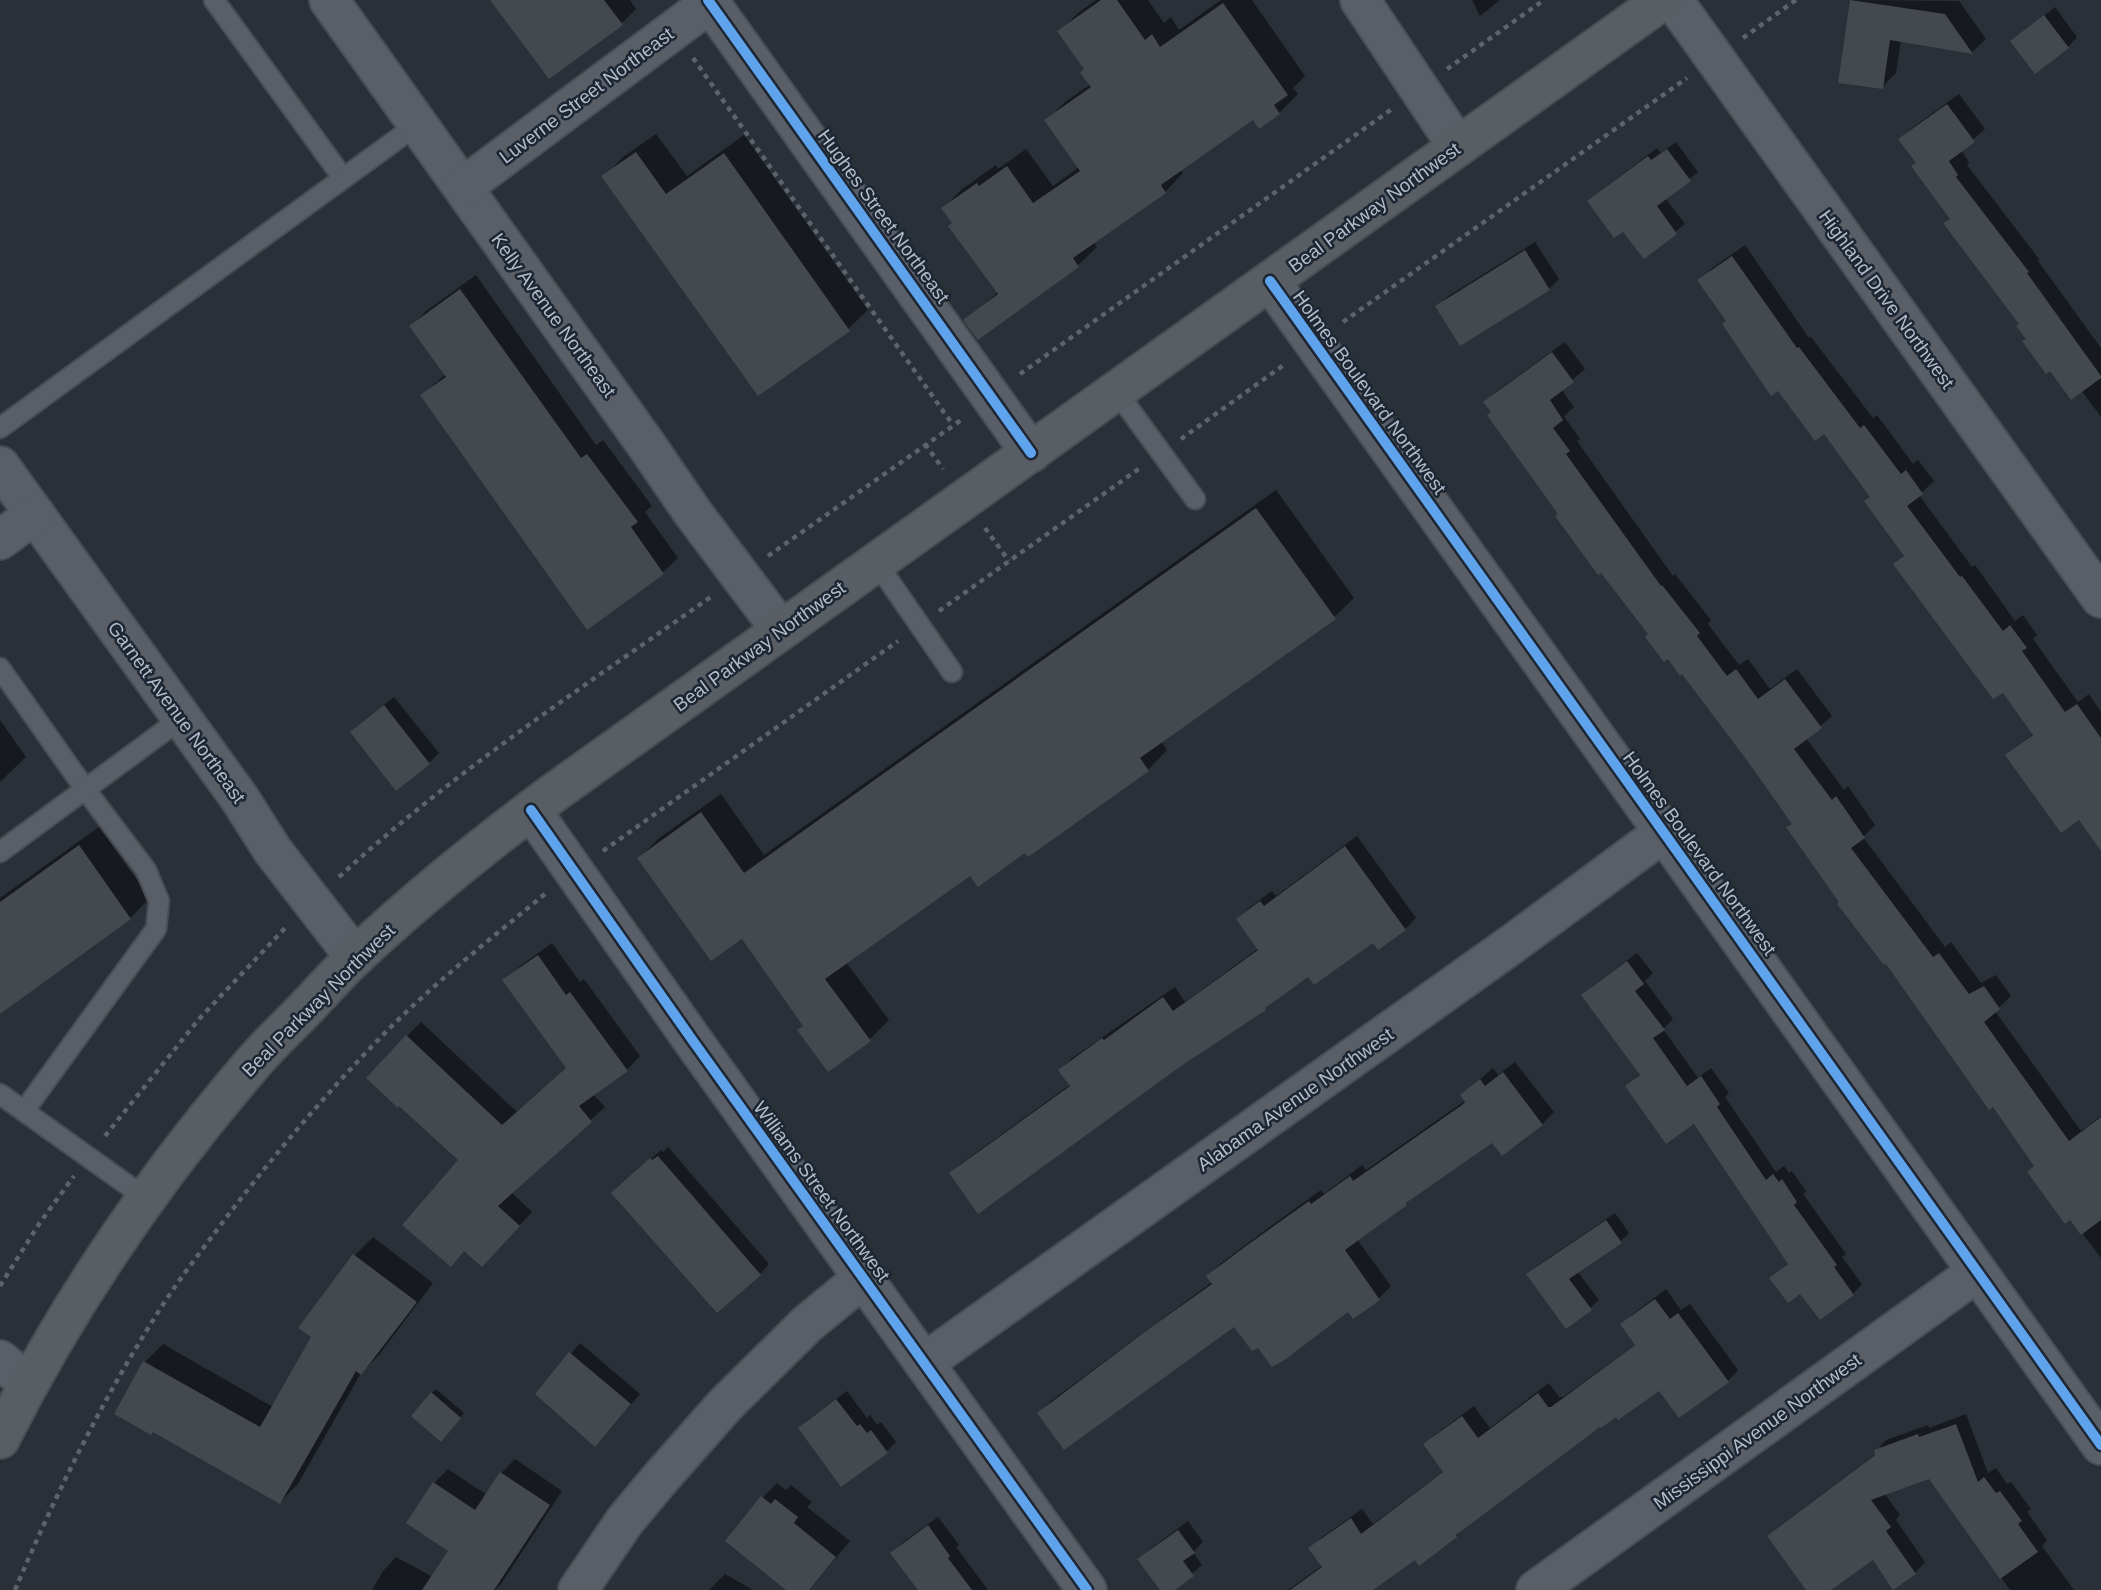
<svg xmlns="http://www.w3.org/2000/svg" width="2101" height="1590" font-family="Arial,sans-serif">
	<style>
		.shadow { fill: #0007 }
		.building { fill: #444950 }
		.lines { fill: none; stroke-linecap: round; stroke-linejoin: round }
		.service-casing { stroke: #484c53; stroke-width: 23 }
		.minor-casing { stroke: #484c53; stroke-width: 42 }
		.secondary-casing { stroke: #484c53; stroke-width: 42 }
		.path { stroke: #5d636a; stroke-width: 4.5; stroke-dasharray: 5 5; stroke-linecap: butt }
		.service { stroke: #5a5e66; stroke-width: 19 }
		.minor { stroke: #5a5e66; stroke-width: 38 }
		.secondary { stroke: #595d64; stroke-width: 38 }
		.cycleway-casing { stroke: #1d2633; stroke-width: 15 }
		.cycleway { stroke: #60a3ed; stroke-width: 10 }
		.labels { text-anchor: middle; stroke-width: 5; stroke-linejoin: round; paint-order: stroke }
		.street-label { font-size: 19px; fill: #b4bcc9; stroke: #1d2633 }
	</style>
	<rect width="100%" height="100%" fill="#2a3038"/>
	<g class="shadow">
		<polygon points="492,0 630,0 636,9 622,23"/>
		<polygon points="1096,0 1148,0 1164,23 1171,17 1179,30 1221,0 1252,0 1305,76 1293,88 1298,94 1279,113 1260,126 1254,117 1180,169 1183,173 1165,192 1093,242 1097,247 1078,265 978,338 966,321 998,292 943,209 961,190 996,165 998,169 1026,149 1053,186 1079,167 1046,121 1065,102 1091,84 1086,69 1060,31 1078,13"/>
		<polygon points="1472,0 1500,0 1480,16"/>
		<polygon points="1853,0 1959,1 1986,39 1972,52 1901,40 1896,73 1882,87"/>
		<polygon points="2055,7 2077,37 2068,47 2012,41"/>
		<polygon points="1959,94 1985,129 1961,150 1969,162 1967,165 2039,259 2038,261 2101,348 2101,417 2081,390 2028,338 2021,324 1900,139 1912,128"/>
		<polygon points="656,134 687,176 744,135 868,310 848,329 604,177 623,157"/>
		<polygon points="1676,142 1698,172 1665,198 1685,224 1644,257 1623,229 1589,201 1598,193 1657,148 1661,153"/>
		<polygon points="1535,242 1559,279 1549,289 1437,307 1447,297"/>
		<polygon points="1745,245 1809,338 1811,337 1873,418 1877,415 1913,464 1918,460 1934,481 1919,495 1972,567 1975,565 2015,621 2023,615 2037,635 2033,639 2078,702 2089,694 2101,712 2101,848 2079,818 2007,755 2034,733 2004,691 1895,565 1905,554 1872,496 1824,432 1779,388 1699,281 1711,269"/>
		<polygon points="476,275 596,445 603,440 652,506 645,512 678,558 663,572 587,627 422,395 446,374 411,326 426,311"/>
		<polygon points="1565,342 1585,369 1561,389 1574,407 1564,416 1580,439 1577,441 1673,576 1675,574 1711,620 1708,624 1739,665 1748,659 1770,689 1797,669 1832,716 1806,738 1844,790 1848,786 1875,825 1863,837 1945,947 1951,942 1981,983 1996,975 2011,996 1995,1011 2081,1131 2101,1116 2101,1258 2070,1217 2036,1165 1788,827 1793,823 1683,672 1650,634 1560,513 1486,402 1497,391"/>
		<polygon points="1276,490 1354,598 1334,617 1161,741 1167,750 1148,770 1029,855 1026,851 971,873 846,962 889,1020 870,1039 805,1025 742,936 639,858 658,839 721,794 764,855"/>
		<polygon points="394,697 439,753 429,763 362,723"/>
		<polygon points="0,720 26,757 0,782"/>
		<polygon points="99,827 150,898 130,918 0,1012 0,898"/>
		<polygon points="1357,836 1416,918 1405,929 1373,940 1308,975 1226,1036 951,1174 962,1163 1071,1084 1061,1070 1071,1059 1175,987 1185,1002 1259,948 1238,919 1249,908 1272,891 1276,896"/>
		<polygon points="552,943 580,982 584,979 640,1056 627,1070 593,1094 605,1107 511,1192 532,1212 496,1251 460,1160 407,1036 421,1022 517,1112 568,1068 505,981 519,967"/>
		<polygon points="1637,953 1653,973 1645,981 1673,1019 1663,1029 1698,1078 1711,1068 1729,1093 1725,1097 1776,1172 1784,1166 1789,1173 1792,1171 1806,1191 1803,1194 1846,1254 1842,1257 1862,1284 1853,1294 1801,1292 1772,1278 1789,1262 1694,1122 1627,1086 1641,1073 1584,995 1593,986"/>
		<polygon points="1515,1062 1554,1112 1542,1124 1492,1140 1416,1194 1406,1204 1357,1239 1391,1286 1379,1298 1354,1316 1349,1309 1258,1345 1234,1324 1039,1413 1051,1401 1212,1282 1208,1276 1220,1264 1260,1234 1321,1190 1324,1194 1362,1165 1366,1170 1466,1100 1462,1095 1493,1068 1498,1075"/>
		<polygon points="668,1147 769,1264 760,1274 623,1183 661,1150 663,1152"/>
		<polygon points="1615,1213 1629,1233 1621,1241 1577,1271 1599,1300 1590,1308 1529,1275 1537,1266"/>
		<polygon points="373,1237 433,1283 379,1355 361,1373 298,1484 280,1502 153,1431 116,1413 145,1362 163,1344 273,1407 313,1337 300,1327 355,1255"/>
		<polygon points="1666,1289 1681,1310 1690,1304 1738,1370 1728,1381 1660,1389 1616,1415 1467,1525 1456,1536 1415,1558 1370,1590 1288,1590 1323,1565 1311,1549 1321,1538 1362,1509 1373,1524 1444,1471 1425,1444 1436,1434 1474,1406 1490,1428 1549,1383 1559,1397 1563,1397 1636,1344 1622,1324 1633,1314"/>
		<polygon points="580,1343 640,1394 605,1435 537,1394"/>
		<polygon points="436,1389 464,1413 445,1435 432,1393"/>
		<polygon points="847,1391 867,1418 870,1415 877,1425 881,1422 896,1442 887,1451 800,1428 809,1419"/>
		<polygon points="1966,1414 1988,1473 1996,1468 2007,1484 2011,1482 2031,1509 2027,1512 2047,1540 2042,1546 2074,1590 2010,1590 1929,1477 1884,1493 1900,1515 1896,1520 1925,1562 1915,1573 1873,1557 1828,1590 1808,1590 1769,1536 1780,1526 1877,1453 1876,1451 1886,1440 1928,1425 1929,1428"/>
		<polygon points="515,1459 562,1491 501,1584 495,1590 372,1590 383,1571 396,1557 433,1577 451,1550 409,1522 434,1483 448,1469 487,1495 501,1473"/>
		<polygon points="777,1483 786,1490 791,1485 812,1502 807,1507 850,1541 809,1590 789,1590 763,1497"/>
		<polygon points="938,1517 959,1545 956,1547 988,1590 920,1590 893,1553 902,1543"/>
		<polygon points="1188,1521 1203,1542 1193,1552 1202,1565 1172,1590 1163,1590 1140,1560 1149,1550"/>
		<polygon points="725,1574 753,1590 709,1590"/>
	</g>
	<g class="building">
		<polygon points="490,0 604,0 623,25 549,79"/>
		<polygon points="1101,0 1117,0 1145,40 1152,34 1160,47 1223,3 1288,95 1274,105 1280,114 1259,129 1253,120 1161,185 1166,193 1073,258 1079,267 978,340 963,320 998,294 948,226 952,223 941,208 977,183 979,186 1007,166 1033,203 1080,171 1044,120 1091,87 1080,73 1084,69 1057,31"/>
		<polygon points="1850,0 1945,14 1973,54 1890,40 1883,89 1838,83"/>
		<polygon points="2044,15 2069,48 2035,74 2010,41"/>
		<polygon points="1947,104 1975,142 1949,161 1958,175 1956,177 2029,272 2027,273 2101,376 2101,378 2071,400 2050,371 2046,374 2022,341 2026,339 2016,326 2019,324 1943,223 1950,219 1911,166 1916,163 1898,139"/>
		<polygon points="1667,149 1691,181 1657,206 1677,234 1644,259 1623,232 1614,238 1587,201 1648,156 1651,160"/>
		<polygon points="636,152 666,194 724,153 850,331 758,396 601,176"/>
		<polygon points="1525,250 1550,290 1460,346 1435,306"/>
		<polygon points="1732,256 1797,348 1799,347 1860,428 1864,425 1901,474 1906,470 1923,494 1907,506 1960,577 1962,576 2003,631 2010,625 2027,648 2022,651 2065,712 2077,704 2101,738 2101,851 2079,820 2061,833 2005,755 2033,735 2003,693 1993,699 1893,564 1904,556 1864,501 1870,497 1824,434 1815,441 1778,391 1771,396 1722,324 1726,321 1697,280"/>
		<polygon points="460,289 581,458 587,454 638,522 631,527 664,574 587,630 420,395 446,377 409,326"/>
		<polygon points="1552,352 1574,382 1550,400 1563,420 1553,428 1570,451 1566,454 1661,586 1662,585 1700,633 1697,636 1727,676 1736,669 1758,699 1785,679 1822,728 1794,749 1832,800 1836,796 1865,838 1851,848 1933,957 1939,953 1969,994 1984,986 2000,1009 1984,1022 2069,1141 2101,1117 2101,1220 2081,1235 2070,1220 2065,1224 2027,1172 2034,1166 1993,1107 1989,1110 1886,964 1884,965 1837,904 1839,902 1786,827 1792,824 1746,759 1682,674 1680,676 1668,659 1664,662 1645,637 1648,634 1601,573 1598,575 1555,516 1558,514 1487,415 1491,412 1483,402"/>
		<polygon points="1256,508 1336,619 1140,758 1149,771 1028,857 1025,853 978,887 970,876 825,979 871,1041 828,1072 797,1030 803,1026 742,939 711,961 637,858 701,812 744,873"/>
		<polygon points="384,705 430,764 396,791 350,732"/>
		<polygon points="79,845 131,919 0,1014 0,902"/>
		<polygon points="1345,846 1406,930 1378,950 1373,943 1314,985 1308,977 1265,1008 1266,1010 1181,1066 978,1214 949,1173 1070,1086 1058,1070 1102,1038 1104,1040 1163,997 1173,1011 1258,950 1236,919 1260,901 1264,906"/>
		<polygon points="538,955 566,995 570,992 628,1071 579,1106 592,1122 498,1206 520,1226 482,1267 464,1251 451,1267 402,1225 458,1160 399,1106 398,1108 366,1078 406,1035 502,1125 566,1068 502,980"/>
		<polygon points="1627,961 1644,984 1635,991 1665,1030 1653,1038 1687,1086 1701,1076 1720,1104 1717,1107 1766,1180 1773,1174 1779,1182 1782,1179 1797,1202 1794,1205 1837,1265 1834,1267 1854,1295 1820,1320 1800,1294 1788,1303 1769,1278 1788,1264 1694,1124 1666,1144 1625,1086 1640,1075 1581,995"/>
		<polygon points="1503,1072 1543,1125 1502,1156 1492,1143 1406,1203 1407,1205 1345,1250 1380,1300 1353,1319 1348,1312 1283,1361 1272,1367 1258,1348 1252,1351 1234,1327 1064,1450 1037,1413 1150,1328 1212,1284 1206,1276 1246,1246 1309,1201 1311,1204 1350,1176 1353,1181 1462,1105 1465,1102 1460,1095 1480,1079 1485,1086"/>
		<polygon points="658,1156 761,1275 717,1313 611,1193 650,1158 652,1160"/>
		<polygon points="1606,1220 1622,1243 1569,1279 1592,1310 1566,1329 1526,1274"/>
		<polygon points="353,1254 417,1302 361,1375 356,1371 280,1504 153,1432 151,1435 114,1414 143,1361 260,1427 311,1337 298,1328"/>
		<polygon points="1655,1299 1670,1319 1678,1313 1729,1382 1679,1418 1659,1391 1618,1420 1616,1417 1601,1428 1600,1427 1456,1535 1457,1537 1419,1566 1415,1560 1373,1590 1290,1590 1322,1567 1308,1548 1351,1518 1361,1534 1443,1472 1423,1444 1462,1416 1478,1438 1538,1393 1548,1407 1551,1407 1635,1345 1620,1324"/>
		<polygon points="569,1352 631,1404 595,1447 535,1394"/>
		<polygon points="431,1392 461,1418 441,1442 411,1416"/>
		<polygon points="836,1399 857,1426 860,1424 867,1433 871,1430 888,1453 841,1487 798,1428"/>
		<polygon points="1956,1424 1978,1482 1984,1477 1996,1493 2000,1491 2022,1521 2018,1524 2038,1552 2000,1579 1929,1479 1871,1500 1891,1527 1886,1531 1916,1574 1893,1590 1873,1560 1831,1590 1806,1590 1767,1536 1875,1455 1874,1450 1918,1434 1919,1437"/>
		<polygon points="500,1472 550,1505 494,1590 422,1590 448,1551 406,1523 433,1482 475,1510"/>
		<polygon points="761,1496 771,1504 775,1499 798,1517 794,1523 836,1557 809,1590 786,1590 725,1541"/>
		<polygon points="928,1525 950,1556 948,1558 972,1590 918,1590 890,1553"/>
		<polygon points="1178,1530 1195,1553 1183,1561 1194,1576 1175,1590 1160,1590 1137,1559"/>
	</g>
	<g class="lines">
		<defs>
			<g id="service">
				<polyline points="214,0 343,178"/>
				<polyline points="1116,391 1195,499"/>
				<polyline points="0,428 418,124"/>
				<polyline points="876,562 952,672"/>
				<polyline points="0,668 85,789 146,870 159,901 156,929 24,1111"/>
				<polyline points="0,852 182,718"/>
				<polyline points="0,1094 147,1199"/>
			</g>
			<g id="minor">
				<polyline points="329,0 645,443 693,513 781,630"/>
				<polyline points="708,0 1031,453"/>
				<polyline points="1360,0 1458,147"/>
				<polyline points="1673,0 2101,598"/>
				<polyline points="463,187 710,3"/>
				<polyline points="1270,281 2101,1445"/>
				<polyline points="0,466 240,799 273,851 355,957"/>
				<polyline points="0,540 35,514"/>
				<polyline points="531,810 693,1041 1087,1590"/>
				<polyline points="0,1360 28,1383"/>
				<polyline points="924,1363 1515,942 1664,832"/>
				<polyline points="578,1590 624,1522 658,1481 725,1405 807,1324 863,1278"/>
				<polyline points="1536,1590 1977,1272"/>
			</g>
			<path id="secondary" d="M0,1439c68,-135 154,-261 253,-376 17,-20 37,-38 55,-57 16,-17 31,-34 48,-50 63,-59 130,-113 199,-164l1108,-792"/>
		</defs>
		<use href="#service" class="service-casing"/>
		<use href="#minor" class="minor-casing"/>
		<use href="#secondary" class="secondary-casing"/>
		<g class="path">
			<polyline points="1743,38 1796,0"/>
			<polyline points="693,58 953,425"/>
			<polyline points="1447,69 1544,0"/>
			<polyline points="1343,322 1687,78"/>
			<polyline points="1020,374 1392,109"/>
			<polyline points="1181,439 1285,364"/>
			<polyline points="925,444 943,469"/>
			<polyline points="985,528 1009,561"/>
			<polyline points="768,556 964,418"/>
			<polyline points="939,611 1140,468"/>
			<polyline points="603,851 898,641"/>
			<path d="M339,877c115,-106 246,-191 373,-281"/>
			<polyline points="105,1136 199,1019 287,926"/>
			<polyline points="0,1286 39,1224 74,1176"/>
			<path d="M15,1590c42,-99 90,-196 149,-287 19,-29 41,-57 62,-85 47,-62 98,-122 152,-178 51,-53 110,-99 167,-146"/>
		</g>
		<use href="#service" class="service"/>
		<use href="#minor" class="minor"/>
		<use href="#secondary" class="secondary"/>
		<defs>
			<g id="cycleway">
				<polyline points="708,0 1031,453"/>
				<polyline points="1270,281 2101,1445"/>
				<polyline points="531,810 693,1041 1087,1590"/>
			</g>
		</defs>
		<use href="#cycleway" class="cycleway-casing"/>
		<use href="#cycleway" class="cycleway"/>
	</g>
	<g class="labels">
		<g class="street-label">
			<text transform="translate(586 95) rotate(-37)" y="7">Luverne Street Northeast</text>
			<text transform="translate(1374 207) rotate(-36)" y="7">Beal Parkway Northwest</text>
			<text transform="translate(884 216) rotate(54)" y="7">Hughes Street Northeast</text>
			<text transform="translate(1887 299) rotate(54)" y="7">Highland Drive Northwest</text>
			<text transform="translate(554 315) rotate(54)" y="7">Kelly Avenue Northeast</text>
			<text transform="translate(1370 392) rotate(54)" y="7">Holmes Boulevard Northwest</text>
			<text transform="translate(759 646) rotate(-36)" y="7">Beal Parkway Northwest</text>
			<text transform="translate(177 712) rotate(54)" y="7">Garnett Avenue Northeast</text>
			<text transform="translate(1700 853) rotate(54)" y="7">Holmes Boulevard Northwest</text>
			<text transform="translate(318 1000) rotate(-45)" y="7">Beal Parkway Northwest</text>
			<text transform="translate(1295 1099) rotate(-35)" y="7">Alabama Avenue Northwest</text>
			<text transform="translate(822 1191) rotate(54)" y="7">Williams Street Northwest</text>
			<text transform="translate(1757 1431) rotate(-36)" y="7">Mississippi Avenue Northwest</text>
		</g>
	</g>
</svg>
